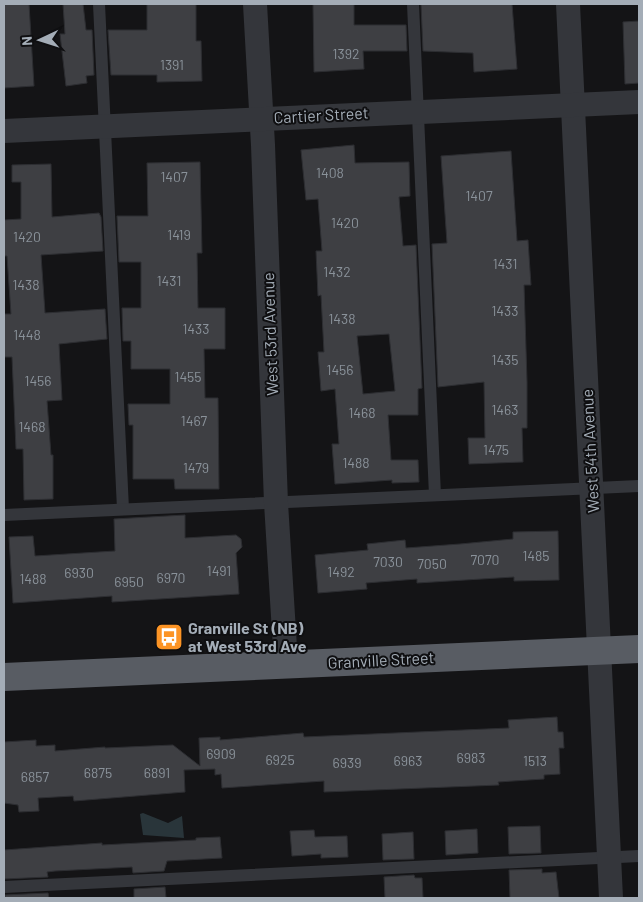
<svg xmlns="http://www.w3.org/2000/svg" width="643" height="902" font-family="Barlow,sans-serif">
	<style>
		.water { fill: #29353a }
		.building { fill: #3e3f43; stroke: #2d2e32; fill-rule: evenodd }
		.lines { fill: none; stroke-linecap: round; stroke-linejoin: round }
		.service { stroke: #34363b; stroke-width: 12 }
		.minor { stroke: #34363b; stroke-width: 24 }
		.trunk { stroke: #585c63; stroke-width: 28 }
		.labels { text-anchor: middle; stroke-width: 4; stroke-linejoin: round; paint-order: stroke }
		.number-label { font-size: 14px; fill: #8a929a }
		.street-label { font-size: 16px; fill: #a4adb7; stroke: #0f0f11 }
		.poi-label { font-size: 16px; font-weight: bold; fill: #a4adb7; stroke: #0f0f11; text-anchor: start }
	</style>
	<rect width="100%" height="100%" fill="#141416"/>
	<polygon class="water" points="143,813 168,823 182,816 184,838 143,835 140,814"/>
	<g class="building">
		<polygon points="4,4 29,4 34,86 4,88"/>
		<polygon points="63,4 83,4 86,30 92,30 94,75 86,76 87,83 66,86 60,34 65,34"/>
		<polygon points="147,4 196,4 196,41 201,41 202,81 157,82 157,75 111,75 108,30 147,30"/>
		<polygon points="313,4 354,4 354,25 406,25 407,51 363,51 364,69 314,72"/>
		<polygon points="421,4 512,4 517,69 474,72 473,53 423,51"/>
		<polygon points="639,21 639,83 625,84 623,22"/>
		<path d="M354,145l1,18 54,-1 1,34 -11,1 4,49 13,-1 6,143 -4,1v26h-30l3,45h27l1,22 -27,1v-3l-57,4 -3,-40h7l-4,-55 -14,2 -3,-39h6l-3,-57 -3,1 -2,-45h6l-4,-52 -12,1 -5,-50zM389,334l6,57 -32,3 -6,-58z"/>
		<polygon points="511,151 517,241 528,240 531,285 524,285 527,382 527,428 522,428 523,462 469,464 468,438 485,438 484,382 438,387 432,244 447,243 441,156"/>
		<polygon points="200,162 202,253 197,253 198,308 225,308 225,349 204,349 205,398 218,398 219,489 175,489 174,479 133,479 133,425 129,425 128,404 170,404 170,369 131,369 131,341 123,341 122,308 141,308 141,262 119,262 117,216 148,216 147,163"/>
		<polygon points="51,164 52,217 99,213 101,217 103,251 41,255 45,313 105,309 107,339 59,344 62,400 47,401 51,455 53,455 53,499 24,500 23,449 16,449 12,357 4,357 4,314 11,314 7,256 4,256 4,220 21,219 21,182 12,182 12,165"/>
		<polygon points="185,515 185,538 236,535 241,539 242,547 236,553 239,594 112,602 112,596 13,603 9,537 33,536 35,556 115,551 114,519"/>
		<polygon points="558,531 559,580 514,581 514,577 417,583 417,579 366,583 367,589 318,593 315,555 368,550 367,544 405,540 406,548 460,544 513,539 513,532"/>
		<polygon points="557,717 558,732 563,732 564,748 559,748 560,774 544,775 544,779 498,782 499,785 324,792 324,781 222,788 221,774 215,775 215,769 184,770 185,792 74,801 73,796 38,798 39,811 19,812 18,805 4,803 4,742 36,740 36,746 55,745 55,751 105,747 105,748 173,745 200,766 199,738 220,737 220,740 303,733 304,737 509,728 508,720"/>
		<polygon points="540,826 541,853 509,854 508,827"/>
		<polygon points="477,829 478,853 446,855 445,831"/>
		<polygon points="314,830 315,837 347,836 348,857 321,858 321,854 292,856 290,831"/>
		<polygon points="413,832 414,859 383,860 382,834"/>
		<polygon points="220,837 222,858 167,861 164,871 133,873 132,867 55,871 47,872 48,877 4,879 4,850 102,843 102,845 196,840 196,838"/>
		<polygon points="542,869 542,873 556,872 559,898 510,898 509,870"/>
		<polygon points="414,875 415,878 422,878 423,898 385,898 384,877"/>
		<polygon points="165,887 166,898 134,898 134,889"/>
		<polygon points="48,893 49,898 5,898 5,895"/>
	</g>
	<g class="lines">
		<g class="service">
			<polyline points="99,4 123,509"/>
			<polyline points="413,4 435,495"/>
			<polyline points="4,515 639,486"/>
			<polyline points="4,887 639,856"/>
		</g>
		<g class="minor">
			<polyline points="255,4 263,145 276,503 286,664"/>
			<polyline points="568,4 611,898"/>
			<polyline points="4,131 639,102"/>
		</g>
		<polyline class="trunk" points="4,677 639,649"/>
	</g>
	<defs>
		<symbol id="bus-square" viewBox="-11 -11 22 22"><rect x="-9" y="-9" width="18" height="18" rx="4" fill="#fc9425" stroke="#0f0f11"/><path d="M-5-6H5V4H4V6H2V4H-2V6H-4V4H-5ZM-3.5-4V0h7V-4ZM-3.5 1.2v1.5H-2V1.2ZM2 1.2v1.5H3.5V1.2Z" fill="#fff"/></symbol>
	</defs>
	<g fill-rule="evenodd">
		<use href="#bus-square" x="153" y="621" width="32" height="32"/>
	</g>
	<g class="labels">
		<g class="number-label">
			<text x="346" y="59">1392</text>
			<text x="172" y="70">1391</text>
			<text x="330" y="178">1408</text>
			<text x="174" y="182">1407</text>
			<text x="479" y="201">1407</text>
			<text x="345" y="228">1420</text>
			<text x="179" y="240">1419</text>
			<text x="27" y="242">1420</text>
			<text x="505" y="269">1431</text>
			<text x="337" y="277">1432</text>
			<text x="169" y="286">1431</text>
			<text x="26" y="290">1438</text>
			<text x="505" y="316">1433</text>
			<text x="342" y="324">1438</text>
			<text x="196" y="334">1433</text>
			<text x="27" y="340">1448</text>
			<text x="505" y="365">1435</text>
			<text x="340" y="375">1456</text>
			<text x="188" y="382">1455</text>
			<text x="38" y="386">1456</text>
			<text x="505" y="415">1463</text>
			<text x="362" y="418">1468</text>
			<text x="194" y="426">1467</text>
			<text x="32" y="432">1468</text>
			<text x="496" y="455">1475</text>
			<text x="356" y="468">1488</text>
			<text x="196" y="473">1479</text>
			<text x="536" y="561">1485</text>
			<text x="485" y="565">7070</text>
			<text x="388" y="567">7030</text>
			<text x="432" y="569">7050</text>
			<text x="219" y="576">1491</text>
			<text x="341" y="577">1492</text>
			<text x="79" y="578">6930</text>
			<text x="171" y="583">6970</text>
			<text x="33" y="584">1488</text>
			<text x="129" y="587">6950</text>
			<text x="221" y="759">6909</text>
			<text x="471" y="763">6983</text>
			<text x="280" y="765">6925</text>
			<text x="408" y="766">6963</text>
			<text x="535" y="766">1513</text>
			<text x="347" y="768">6939</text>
			<text x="98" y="778">6875</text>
			<text x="157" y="778">6891</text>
			<text x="35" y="782">6857</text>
		</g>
		<g class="street-label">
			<text transform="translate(321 115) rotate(-3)" y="6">Cartier Street</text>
			<text transform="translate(270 334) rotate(-92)" y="6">West 53rd Avenue</text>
			<text transform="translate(590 451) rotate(-93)" y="6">West 54th Avenue</text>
			<text transform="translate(381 660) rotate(-3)" y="6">Granville Street</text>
		</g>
		<g class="poi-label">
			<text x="188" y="634">Granville St (NB)<tspan x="188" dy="18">at West 53rd Ave</tspan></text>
		</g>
	</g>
	<rect width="643" height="902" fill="none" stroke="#a4adb7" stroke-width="10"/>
	<g transform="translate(40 40) rotate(266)" stroke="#0f0f11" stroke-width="4" paint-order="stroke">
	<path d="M0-4L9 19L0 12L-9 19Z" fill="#a4adb7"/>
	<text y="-8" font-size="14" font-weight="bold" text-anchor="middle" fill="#a4adb7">N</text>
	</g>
</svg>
